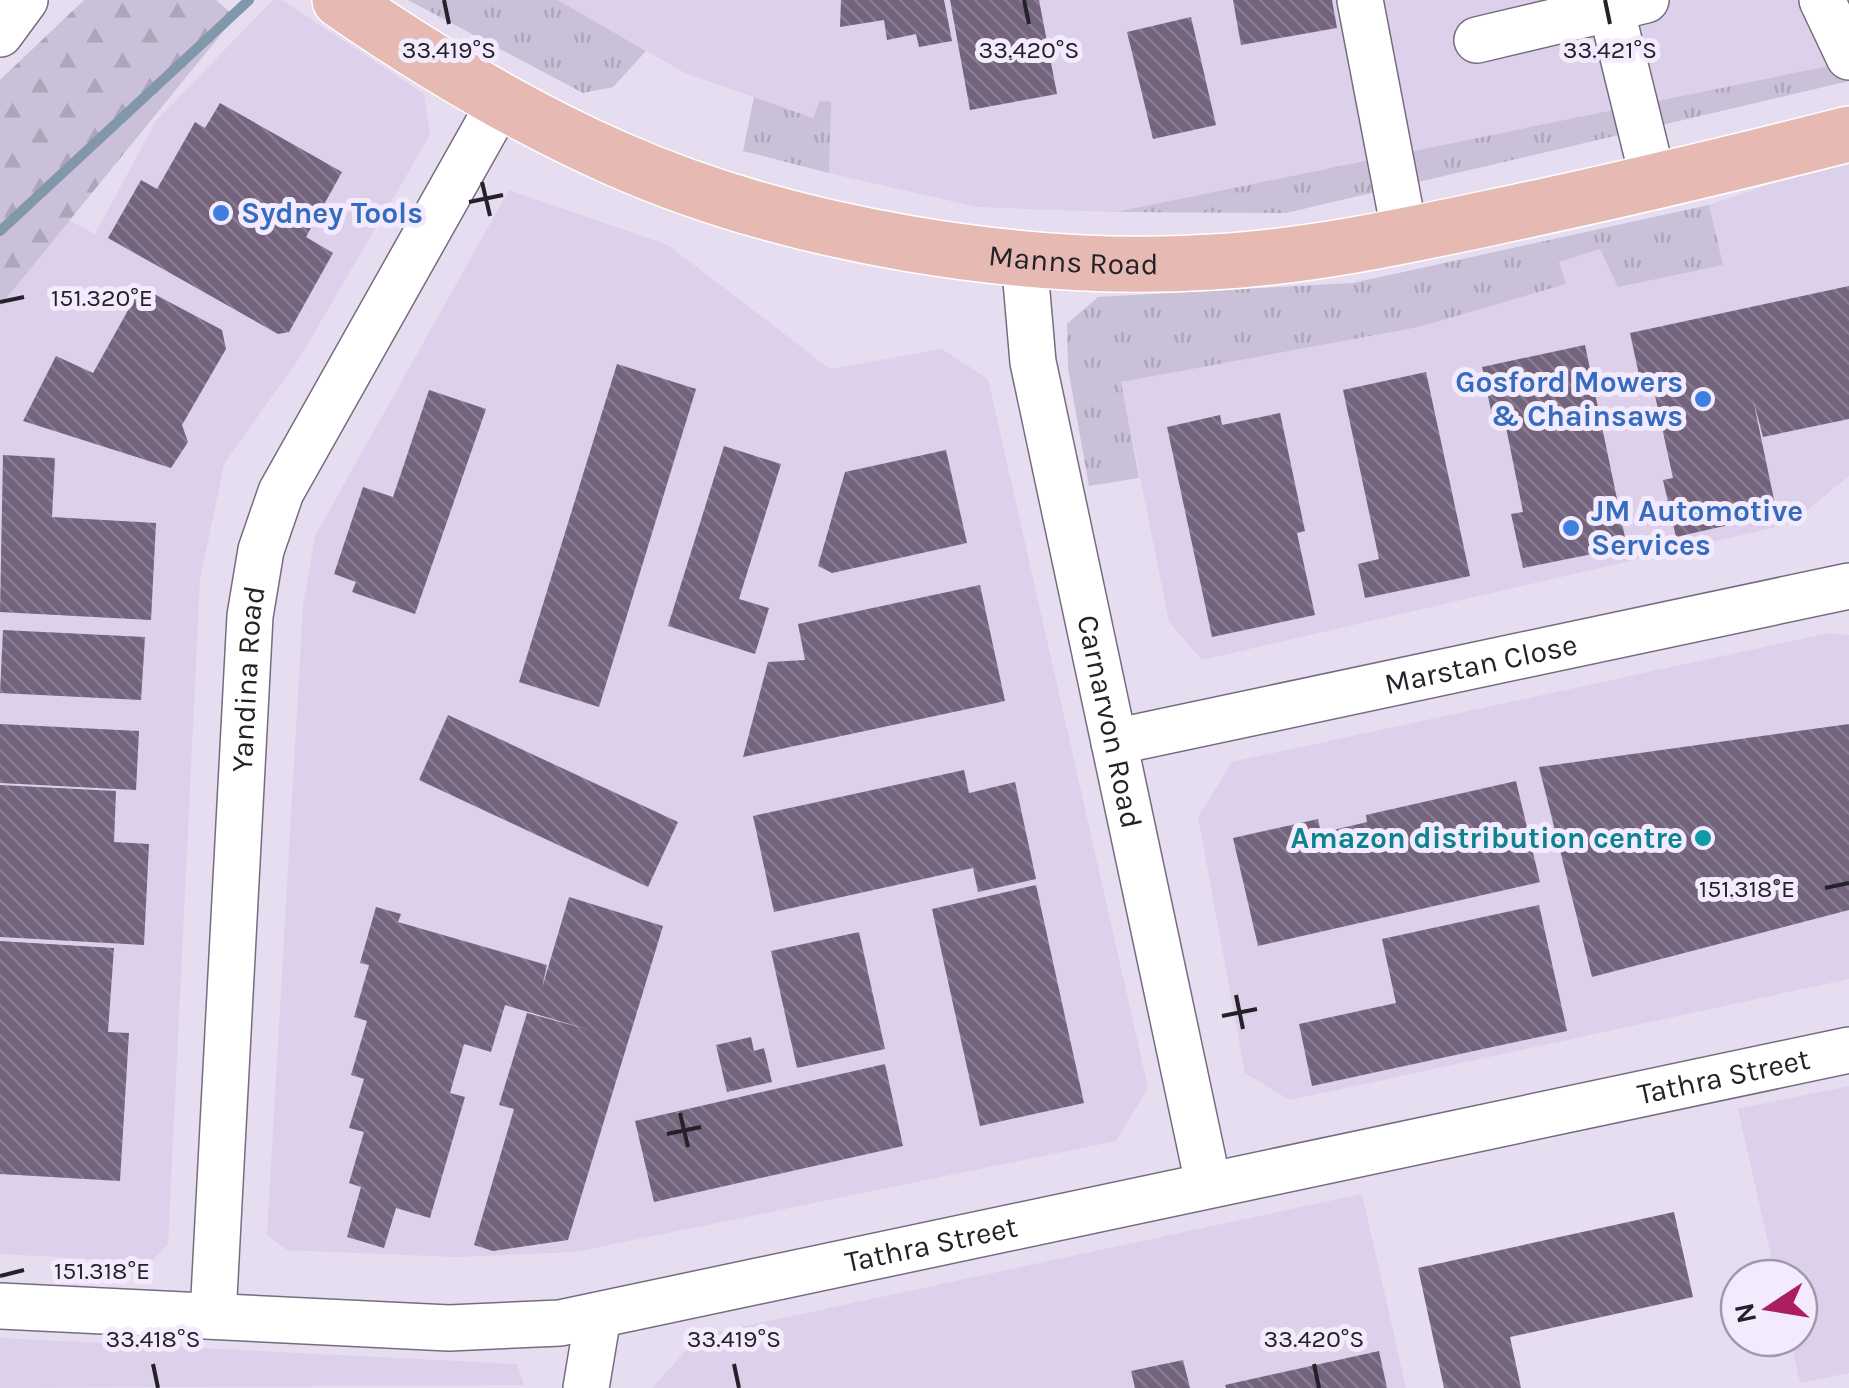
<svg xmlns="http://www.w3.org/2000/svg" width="1849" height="1388" font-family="Karla,sans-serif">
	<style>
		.built { fill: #dcd0ea }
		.grass { fill: url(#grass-tufts) }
		.forest { fill: url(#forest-firs) }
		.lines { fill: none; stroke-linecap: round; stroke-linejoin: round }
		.stream { stroke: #8298aa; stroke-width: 10 }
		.building { fill: url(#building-back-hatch) }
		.minor-casing { stroke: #756d7f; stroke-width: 48 }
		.major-casing { stroke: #fff; stroke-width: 58 }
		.minor { stroke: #fff; stroke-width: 45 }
		.major { stroke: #e6b9b3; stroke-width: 55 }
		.ticks { fill: none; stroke: #242128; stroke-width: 4 }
		.shop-dot { fill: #3f7fe0; stroke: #f3eafe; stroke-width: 4 }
		.culture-dot { fill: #0f9aa8; stroke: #f3eafe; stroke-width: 4 }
		.labels { text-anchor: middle; stroke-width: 10; stroke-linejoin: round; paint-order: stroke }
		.shop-label { font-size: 30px; font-weight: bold; fill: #366cbe; stroke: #f3eafe; text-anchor: start }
		.street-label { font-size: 30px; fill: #242128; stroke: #f3eafe }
		.culture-label { font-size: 30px; font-weight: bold; fill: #0d838f; stroke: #f3eafe; text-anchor: end }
		.ticks-label { font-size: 25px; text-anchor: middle; fill: #242128; stroke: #f3eafe; stroke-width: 10; stroke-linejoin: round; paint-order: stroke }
	</style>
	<defs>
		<pattern id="grass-tufts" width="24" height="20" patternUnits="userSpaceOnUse" patternTransform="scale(2.5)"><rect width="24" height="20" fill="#cac0d7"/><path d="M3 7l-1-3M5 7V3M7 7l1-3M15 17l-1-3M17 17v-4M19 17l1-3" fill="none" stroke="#ada5b9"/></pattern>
		<pattern id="forest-firs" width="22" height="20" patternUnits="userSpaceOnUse" patternTransform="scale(2.5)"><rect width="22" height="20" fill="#cac0d7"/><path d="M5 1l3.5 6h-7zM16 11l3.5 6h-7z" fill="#ada5b9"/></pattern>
		<pattern id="building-back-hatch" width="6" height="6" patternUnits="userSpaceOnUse" patternTransform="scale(2.5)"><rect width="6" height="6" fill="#73637d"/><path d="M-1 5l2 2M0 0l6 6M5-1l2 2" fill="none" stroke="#897e90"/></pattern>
	</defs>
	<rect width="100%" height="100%" fill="#e6ddf1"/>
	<g class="built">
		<polygon points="273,0 282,0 424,94 430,135 300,357 224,464 200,580 168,1245 150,1262 0,1254 0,302 56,213 95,234 156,121"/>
		<polygon points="558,0 1849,0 1849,21 1839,64 1116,212 977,207 829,173 830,102 814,118 685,73"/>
		<polygon points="1849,157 1849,476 1790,524 1202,660 1169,622 1121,382 1419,327 1566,284 1559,262 1600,249 1722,264 1709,205"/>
		<polygon points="509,190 668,245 830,369 942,349 988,379 1148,1088 1116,1141 575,1252 456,1257 287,1250 267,1235 303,606 315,536"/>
		<polygon points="1829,633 1849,635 1849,979 1290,1100 1245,1073 1198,817 1232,762"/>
		<polygon points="1849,1086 1849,1373 1800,1383 1790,1338 1799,1338 1799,1278 1776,1278 1738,1109"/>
		<polygon points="1362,1194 1406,1388 652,1388 699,1336"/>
		<polygon points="0,1338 517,1364 524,1385 0,1388"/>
	</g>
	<g class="grass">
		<polygon points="408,0 558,0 646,51 613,87 583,93"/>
		<polygon points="1849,21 1849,81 1286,213 1116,212 1838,64"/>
		<polygon points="754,97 813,118 820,101 831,102 829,173 743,151"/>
		<polygon points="1709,205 1723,265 1618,287 1600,249 1559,262 1566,284 1419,327 1121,382 1139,478 1089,486 1068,368 1067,324 1098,297 1353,283"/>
	</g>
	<polygon class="forest" points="84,0 216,0 235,17 0,306 0,80"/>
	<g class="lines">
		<polyline class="stream" points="0,231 249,0"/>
	</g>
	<g class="building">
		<polygon points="841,0 944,0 952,41 919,47 916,34 887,40 884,20 840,27"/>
		<polygon points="950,0 1039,0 1057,94 970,110"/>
		<polygon points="1233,0 1332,0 1337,28 1241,45"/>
		<polygon points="1191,17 1216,125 1153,139 1127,32"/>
		<polygon points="220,103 342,172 306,237 333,253 289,332 278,334 108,238 141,180 157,189 195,122 205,128"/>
		<polygon points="1849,286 1849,419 1763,437 1753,399 1777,514 1676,537 1663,480 1673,478 1653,386 1642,389 1630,333"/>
		<polygon points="141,287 222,330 226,349 182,425 188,442 171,468 23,421 56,356 93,373"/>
		<polygon points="1585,345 1627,547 1523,568 1511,514 1523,512 1505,422 1494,425 1482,367"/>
		<polygon points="617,364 696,389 599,707 519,682"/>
		<polygon points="1426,372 1470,576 1365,598 1358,564 1379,559 1343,390"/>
		<polygon points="429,390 486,409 415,614 352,592 356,582 334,574 363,487 393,497"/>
		<polygon points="1280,413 1305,531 1297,533 1315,615 1212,637 1167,427 1220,415 1222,425"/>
		<polygon points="724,446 781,464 739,599 769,608 755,654 668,626"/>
		<polygon points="946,450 967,543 832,573 818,566 845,472"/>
		<polygon points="3,455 55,458 52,517 156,523 151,620 0,612"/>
		<polygon points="980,585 1005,701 743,757 768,662 805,660 798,624"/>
		<polygon points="3,630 145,637 141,700 0,693"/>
		<polygon points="448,715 678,822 648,887 419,780"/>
		<polygon points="0,724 139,731 136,790 0,783"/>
		<polygon points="1849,724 1849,910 1592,977 1539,767"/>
		<polygon points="964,770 969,793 1015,782 1036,879 978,892 973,868 774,912 753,816"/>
		<polygon points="1516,781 1540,882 1258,946 1233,838 1318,819 1321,833 1367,822 1366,815"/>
		<polygon points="0,785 116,791 114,842 149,844 144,945 0,937"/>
		<polygon points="1036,885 1084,1103 980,1126 932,909"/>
		<polygon points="569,897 663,926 568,1240 493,1251 474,1245 514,1109 499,1105 527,1013 590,1030 505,1005 491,1052 464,1044 450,1093 465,1097 430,1218 396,1208 384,1248 347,1237 361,1187 349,1183 364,1132 349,1128 364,1079 351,1075 367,1021 354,1017 369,965 360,963 376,907 401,914 398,922 547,965 542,988"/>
		<polygon points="1539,905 1567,1031 1312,1086 1299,1024 1396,1003 1382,939"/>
		<polygon points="859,932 885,1049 797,1068 771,951"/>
		<polygon points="0,941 114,948 108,1032 129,1033 120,1181 0,1174"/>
		<polygon points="751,1037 754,1051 764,1048 772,1082 727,1092 716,1045"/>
		<polygon points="885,1064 903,1146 654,1202 635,1121"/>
		<polygon points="1674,1212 1693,1297 1510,1337 1521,1388 1444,1388 1418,1268"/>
		<polygon points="1379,1351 1387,1388 1226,1388 1225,1385"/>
		<polygon points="1183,1360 1190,1388 1135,1388 1131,1371"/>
	</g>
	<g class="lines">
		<defs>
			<g id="minor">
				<polyline points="1360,0 1405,235"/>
				<polyline points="1609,0 1654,183"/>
				<polyline points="1822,0 1849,57"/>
				<polyline points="0,34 25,0"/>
				<polyline points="1477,40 1646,0"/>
				<path id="s1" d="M1024,258l9,104 175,821"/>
				<path id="s2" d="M1114,742l735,-156"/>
				<path id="s3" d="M0,1306l449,22 111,-5 1289,-273"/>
				<path id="s4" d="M213,1316l37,-700 11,-66 20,-58 220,-391"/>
				<polyline points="586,1388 598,1316"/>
			</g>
			<g id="major">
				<path id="s5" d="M340,0c87,60 178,115 275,158 173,77 408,116 597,104 94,-5 189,-25 282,-45 119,-25 237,-53 355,-83"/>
			</g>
		</defs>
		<use href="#minor" class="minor-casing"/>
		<use href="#major" class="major-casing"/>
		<use href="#minor" class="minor"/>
		<use href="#major" class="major"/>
	</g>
	<path class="ticks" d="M444,0l5,24M1024,0l5,24M1605,0l5,24M482,182l8,34M469,202l34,-7M0,302l24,-5M1825,888l24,-5M1236,995l7,34M1222,1016l35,-7M680,1113l8,34M667,1134l34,-7M0,1276l24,-6M153,1364l5,24M734,1364l5,24M1314,1364l5,24"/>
	<g class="shop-dot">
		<circle cx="221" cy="213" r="10"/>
		<circle cx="1703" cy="399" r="10"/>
		<circle cx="1571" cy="528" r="10"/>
	</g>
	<circle class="culture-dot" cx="1703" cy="838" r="10"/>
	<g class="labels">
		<g class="shop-label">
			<text x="241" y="223">Sydney Tools</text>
			<text x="1683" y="392" text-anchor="end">Gosford Mowers<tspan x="1683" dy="34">&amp; Chainsaws</tspan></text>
			<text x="1591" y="521">JM Automotive<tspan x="1591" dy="34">Services</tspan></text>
		</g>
		<g class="street-label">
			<text dy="10" stroke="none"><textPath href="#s5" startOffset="790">Manns Road</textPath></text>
			<text dy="10" stroke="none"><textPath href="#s2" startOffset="375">Marstan Close</textPath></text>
			<text dy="10" stroke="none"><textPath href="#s4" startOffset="638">Yandina Road</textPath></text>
			<text dy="10" stroke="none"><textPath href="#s1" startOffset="472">Carnarvon Road</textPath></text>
			<text dy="10" stroke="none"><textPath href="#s3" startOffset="1750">Tathra Street</textPath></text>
			<text dy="10" stroke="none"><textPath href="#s3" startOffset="940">Tathra Street</textPath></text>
		</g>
		<g class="culture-label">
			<text x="1683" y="848">Amazon distribution centre</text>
		</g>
	</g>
	<g class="ticks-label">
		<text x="449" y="58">33.419°S</text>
		<text x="1029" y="58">33.420°S</text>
		<text x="1610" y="58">33.421°S</text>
		<text x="102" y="306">151.320°E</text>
		<text x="1747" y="897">151.318°E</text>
		<text x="102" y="1279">151.318°E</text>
		<text x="153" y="1347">33.418°S</text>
		<text x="734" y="1347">33.419°S</text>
		<text x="1314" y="1347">33.420°S</text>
	</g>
	<g transform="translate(1769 1308) rotate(258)"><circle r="48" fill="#f3eafe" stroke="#a09aa8" stroke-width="2.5"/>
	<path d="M0-8L18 38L0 25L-18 38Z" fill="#ab1f5f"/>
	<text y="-15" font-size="28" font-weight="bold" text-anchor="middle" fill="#242128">N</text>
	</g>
</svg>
